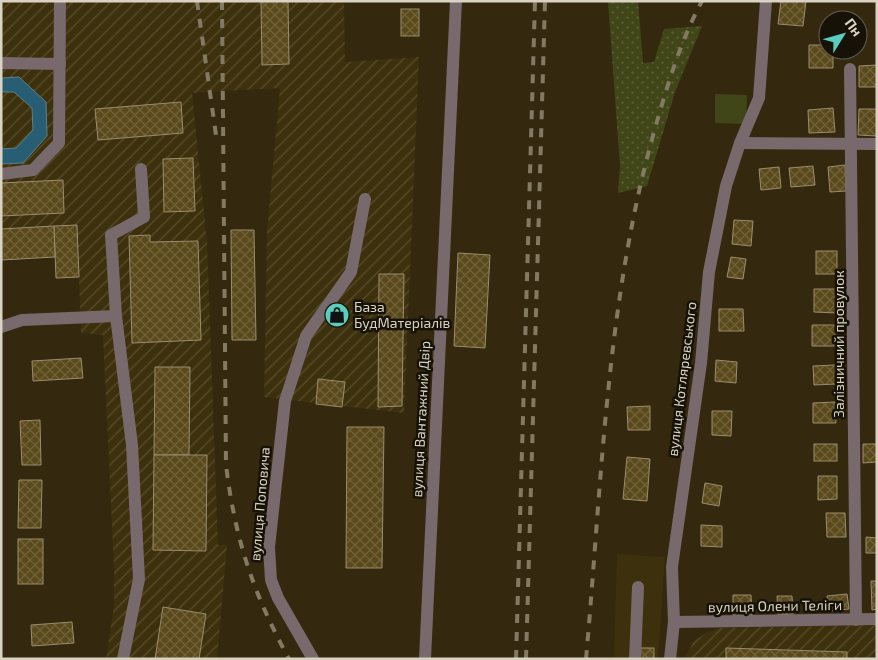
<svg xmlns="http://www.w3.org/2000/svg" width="878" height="660" font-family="'Exo 2',sans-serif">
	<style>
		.built { fill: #3d300c }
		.industrial { fill: url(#industrial-furrows) }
		.grass { fill: url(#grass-dots) }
		.green { fill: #414618 }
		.water { fill: #275e73; stroke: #5d818b }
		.building { fill: url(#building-cross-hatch); stroke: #9a8d6f }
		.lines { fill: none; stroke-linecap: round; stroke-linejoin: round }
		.minor { stroke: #78696c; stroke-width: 12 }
		.rail { stroke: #837a64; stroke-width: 4; stroke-dasharray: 9 9; stroke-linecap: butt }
		.labels { text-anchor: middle; stroke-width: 5; stroke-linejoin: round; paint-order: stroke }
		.poi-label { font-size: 14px; fill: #dad3c3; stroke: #171207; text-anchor: start }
		.street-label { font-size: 14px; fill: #dad3c3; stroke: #171207 }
	</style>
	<defs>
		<pattern id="industrial-furrows" width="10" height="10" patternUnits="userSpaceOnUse" patternTransform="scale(1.25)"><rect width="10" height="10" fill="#3d300c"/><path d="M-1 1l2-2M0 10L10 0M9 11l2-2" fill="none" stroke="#584d2e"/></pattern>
		<pattern id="grass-dots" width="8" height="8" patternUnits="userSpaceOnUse" patternTransform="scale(1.25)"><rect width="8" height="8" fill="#414618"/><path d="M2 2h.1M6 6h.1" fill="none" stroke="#5c6038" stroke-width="1.8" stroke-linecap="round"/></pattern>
		<pattern id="building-cross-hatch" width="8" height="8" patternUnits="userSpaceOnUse" patternTransform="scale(1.25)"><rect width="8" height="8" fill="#5a491b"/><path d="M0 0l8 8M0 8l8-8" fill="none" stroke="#71623a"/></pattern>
	</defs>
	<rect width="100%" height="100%" fill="#34290e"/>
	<polygon class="built" points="617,554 665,557 658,659 614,659"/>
	<g class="industrial">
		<polygon points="1,1 344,1 345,62 419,57 404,413 264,397 267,232 280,88 192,93 207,242 218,545 227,545 217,659 106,659 114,606 114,568 103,335 81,333 79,277 56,278 55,257 1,260"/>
		<polygon points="877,625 877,659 684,659 694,641 706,633 721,628"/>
	</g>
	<polygon class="grass" points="608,1 638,1 643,63 654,62 664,29 702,26 675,92 647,186 618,193 620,166"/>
	<polygon class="green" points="715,94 747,95 746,124 715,123"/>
	<polygon class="water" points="19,77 46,102 47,136 23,163 1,164 1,149 16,148 33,130 32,108 14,92 1,92 1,78"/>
	<g class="building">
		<polygon points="261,1 288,1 289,64 262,65"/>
		<polygon points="781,1 806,1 803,26 778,24"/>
		<rect x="401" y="9" width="18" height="27"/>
		<polygon points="809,45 828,45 828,50 833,50 833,68 809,68"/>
		<polygon points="877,65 877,87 859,87 859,66"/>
		<polygon points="181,102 183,133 98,140 95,109"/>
		<polygon points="833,108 835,132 809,133 808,110"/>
		<polygon points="859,109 877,109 877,136 858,135"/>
		<polygon points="193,158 195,211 164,212 163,159"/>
		<polygon points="845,165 846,191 830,192 828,167"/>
		<polygon points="813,166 815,185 791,187 789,168"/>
		<polygon points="779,167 781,188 761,190 759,169"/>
		<polygon points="63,180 64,213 1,216 1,183"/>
		<polygon points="734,220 753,221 751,246 732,244"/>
		<polygon points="77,225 79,277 56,278 54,226"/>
		<polygon points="54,226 55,257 1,260 1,229"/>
		<polygon points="231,230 254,230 256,340 232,340"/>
		<polygon points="150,235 150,242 198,241 201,340 132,343 129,236"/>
		<rect x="816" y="251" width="21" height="23"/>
		<polygon points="458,253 490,255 485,348 454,346"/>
		<polygon points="731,257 746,259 743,279 727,277"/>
		<polygon points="379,274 404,274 402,406 378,407"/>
		<polygon points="814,289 837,289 837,313 814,312"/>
		<polygon points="719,309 743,309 744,331 719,331"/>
		<polygon points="812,325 838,325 837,346 812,346"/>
		<polygon points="81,358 83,378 33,381 32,361"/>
		<polygon points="716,360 737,362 736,383 715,381"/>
		<polygon points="835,365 836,384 814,385 813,366"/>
		<polygon points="155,367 190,367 189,455 154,455"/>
		<polygon points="318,379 345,382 342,407 316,404"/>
		<polygon points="835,402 836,423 813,423 813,403"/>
		<polygon points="650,406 650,430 628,430 627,407"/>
		<polygon points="712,411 732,411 731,436 712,435"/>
		<polygon points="40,420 41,465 22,465 20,421"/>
		<polygon points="347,427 384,427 382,568 346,568"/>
		<rect x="814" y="444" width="23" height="17"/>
		<polygon points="863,444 877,444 877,462 863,463"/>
		<polygon points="154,455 207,455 206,551 153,550"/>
		<polygon points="627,457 650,459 647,501 623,499"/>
		<polygon points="818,476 837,476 837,499 818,500"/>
		<polygon points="19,480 42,480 41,528 18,528"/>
		<polygon points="705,483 722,486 719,506 702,503"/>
		<polygon points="826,513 845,513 846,537 827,537"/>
		<polygon points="701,525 722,526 722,547 701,546"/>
		<polygon points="866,537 877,538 877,553 866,553"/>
		<rect x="18" y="539" width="25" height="45"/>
		<polygon points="871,581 877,581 877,609 872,610"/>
		<polygon points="847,594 849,609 829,611 827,596"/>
		<polygon points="733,595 751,595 752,615 733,616"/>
		<polygon points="777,596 792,596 793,614 778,615"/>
		<polygon points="163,607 206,614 199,659 155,659"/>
		<polygon points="72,622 74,643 32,646 31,625"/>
		<rect x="640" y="648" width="14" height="11"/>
		<polygon points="726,648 847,652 847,659 726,659"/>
	</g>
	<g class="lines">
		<g class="minor">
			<polyline points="1,63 60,64"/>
			<polyline points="850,69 856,620"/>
			<polyline points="740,143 877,144"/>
			<polyline points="1,174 33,170 59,143 60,1"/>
			<polyline points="1,327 22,320 116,316"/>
			<polyline points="674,622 877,619"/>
			<polyline points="123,659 139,579 132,445 116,316 111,235 144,217 141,169"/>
			<polyline points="313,659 278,598 271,580 269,547 285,401 306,336 351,272 365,199"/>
			<polyline points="425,659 456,1"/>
			<polyline points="635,659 638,587"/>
			<polyline points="670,659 674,622 672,567 701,363 709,272 726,186 740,143 759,98 766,1"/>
		</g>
		<g class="rail">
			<polyline points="197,1 217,142"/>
			<path d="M222,1l4,464c9,74 27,128 63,194"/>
			<polyline points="516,659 535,1"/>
			<polyline points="526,659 545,1"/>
			<path d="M586,659c16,-178 20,-361 70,-534 12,-42 25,-85 46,-124"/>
		</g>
	</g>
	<defs>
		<symbol id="shop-disc" viewBox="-11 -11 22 22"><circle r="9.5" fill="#59cebf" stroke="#171207"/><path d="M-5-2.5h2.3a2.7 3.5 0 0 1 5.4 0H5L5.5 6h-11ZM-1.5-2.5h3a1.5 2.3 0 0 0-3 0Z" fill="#111"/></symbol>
	</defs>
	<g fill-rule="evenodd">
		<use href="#shop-disc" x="323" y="301" width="28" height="28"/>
	</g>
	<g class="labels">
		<g class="poi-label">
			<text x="354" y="312">База<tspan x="354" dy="16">БудМатеріалів</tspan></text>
		</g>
		<g class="street-label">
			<text transform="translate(839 344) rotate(-90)" y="5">Залізничний провулок</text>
			<text transform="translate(682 379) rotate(-83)" y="5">вулиця Котляревського</text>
			<text transform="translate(421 419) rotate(-87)" y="5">вулиця Вантажний Двір</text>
			<text transform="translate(260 504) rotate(-85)" y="5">вулиця Поповича</text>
			<text transform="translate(775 606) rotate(-1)" y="5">вулиця Олени Теліги</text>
		</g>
	</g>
	<rect width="878" height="660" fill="none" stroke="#dad3c3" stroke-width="5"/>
	<g transform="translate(843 35) rotate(53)"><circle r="24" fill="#171207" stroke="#655f52"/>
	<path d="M0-4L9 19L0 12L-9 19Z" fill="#59cebf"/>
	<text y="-8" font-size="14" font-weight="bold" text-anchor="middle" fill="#dad3c3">Пн</text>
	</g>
</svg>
